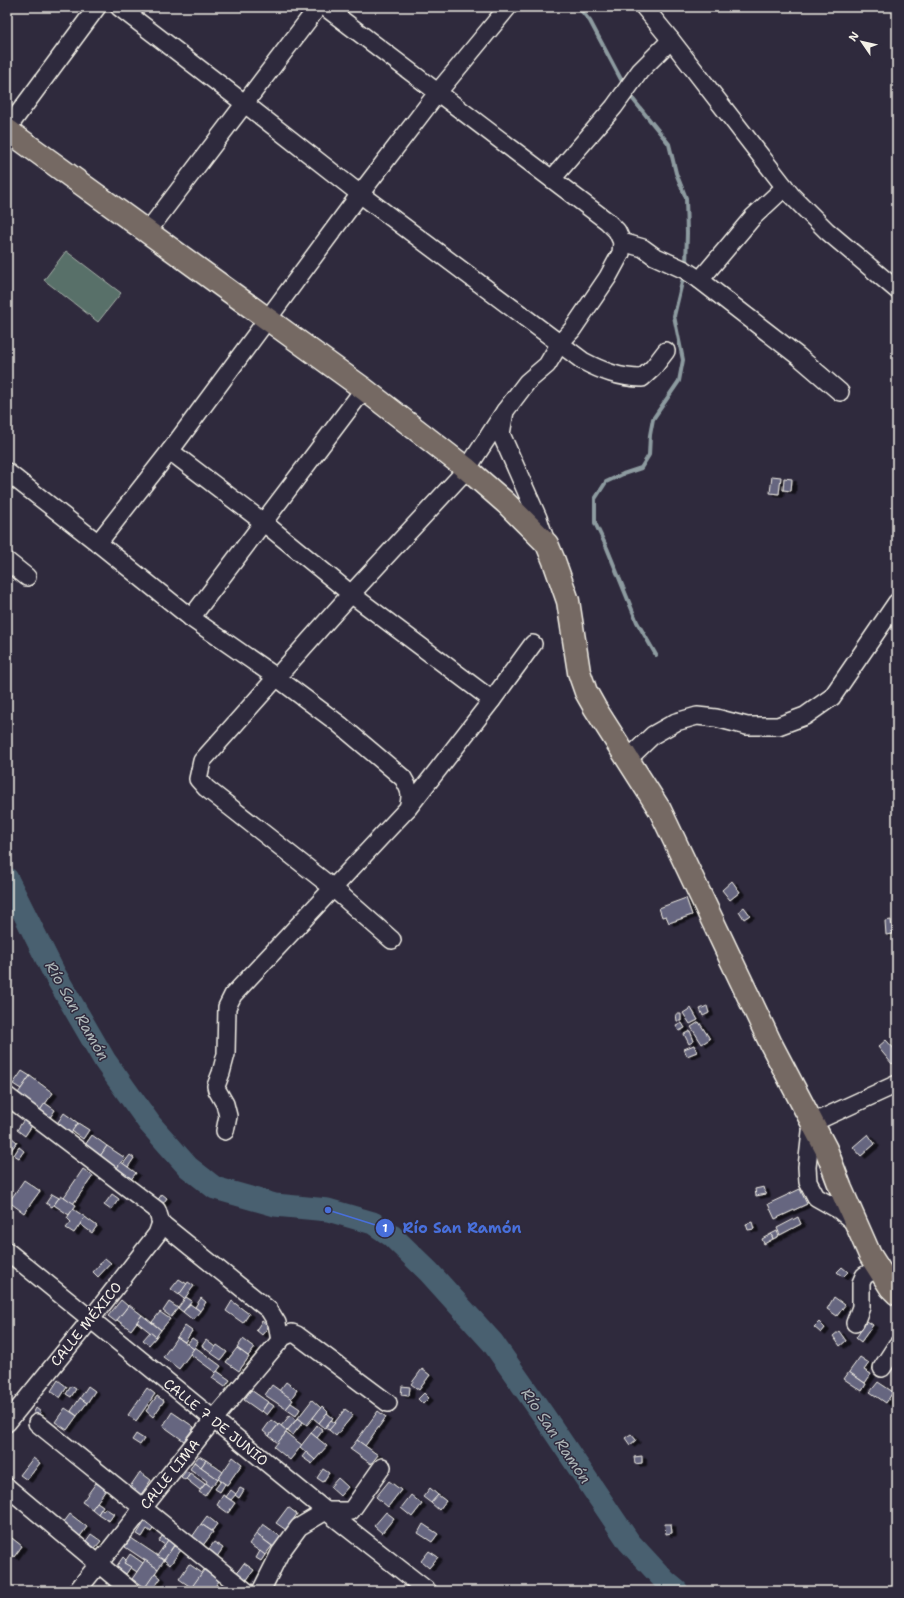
<svg xmlns="http://www.w3.org/2000/svg" width="904" height="1598" font-family="'Shantell Sans',sans-serif">
	<style>
		.green { fill: #596f69; stroke: #a6b0a8 }
		.lines { fill: none; stroke-linecap: round; stroke-linejoin: round }
		.stream { stroke: #8d9ba0; stroke-width: 4 }
		.river { stroke: #486170; stroke-width: 23 }
		.building { fill: #666680; stroke: #f4f1e8; filter: url(#shadow) }
		.minor-casing { stroke: #f4f1e8; stroke-width: 20 }
		.major-casing { stroke: #f4f1e8; stroke-width: 25 }
		.minor { stroke: #2f2a3d; stroke-width: 17 }
		.major { stroke: #756964; stroke-width: 22 }
		.labels { text-anchor: middle; stroke-width: 3; stroke-linejoin: round; paint-order: stroke }
		.street-label { font-size: 14px; fill: #f4f1e8; stroke: #2f2a3d }
		.water-label { font-size: 15px; font-style: italic; fill: #afb7b8; stroke: #2f2a3d }
		.leader { fill: none; stroke: #486fdb; stroke-width: 1.5 }
		.callout-dot { fill: #486fdb; stroke: #2f2a3d; stroke-width: 1.5 }
		.mark-label { font-size: 12px; text-anchor: middle; font-weight: bold; fill: #fff }
		.callout-label { font-size: 15px; text-anchor: middle; font-weight: bold; fill: #486fdb; stroke: #2f2a3d; stroke-width: 3; stroke-linejoin: round; paint-order: stroke }
	</style>
	<defs>
		<filter id="shadow"><feDropShadow dx="4.5" dy="2.5" stdDeviation="0" flood-color="#0009"/></filter>
	</defs>
	<rect width="100%" height="100%" fill="#2f2a3d"/>
	<filter id="ink" filterUnits="userSpaceOnUse"><feTurbulence type="fractalNoise" baseFrequency=".025" numOctaves="2"/><feDisplacementMap in="SourceGraphic" scale="8" xChannelSelector="R" yChannelSelector="G"/><feConvolveMatrix kernelMatrix="1 2 1 2 8 2 1 2 1" color-interpolation-filters="sRGB"/></filter>
	<g filter="url(#ink)">
		<polygon class="green" points="66,251 121,293 98,322 44,280"/>
		<g class="lines">
			<g class="stream">
				<polyline points="578,7 590,21 624,85"/>
				<polyline points="628,93 669,144 676,173 686,198 687,233 686,265"/>
				<polyline points="656,655 637,622 607,548 595,523 595,499 606,482 623,474 641,468 649,455 650,435 653,419 679,381 683,360 674,316 684,274"/>
			</g>
			<polyline class="river" points="7,879 54,973 105,1061 150,1124 188,1167 215,1188 275,1205 328,1210 373,1223 392,1236 429,1272 493,1343 544,1416 629,1542 665,1581 677,1591"/>
		</g>
		<g class="building">
			<polygon points="772,476 781,477 779,494 770,493"/>
			<polygon points="784,478 792,479 791,491 783,490"/>
			<polygon points="732,881 740,892 730,900 722,890"/>
			<polygon points="686,898 692,915 669,923 666,916 662,917 659,908"/>
			<polygon points="744,907 750,915 744,919 739,911"/>
			<polygon points="891,920 893,934 886,935 885,921"/>
			<polygon points="707,1006 709,1013 703,1016 700,1009"/>
			<polygon points="691,1008 698,1020 690,1024 683,1013"/>
			<polygon points="676,1014 681,1014 681,1021 677,1021"/>
			<polygon points="699,1022 710,1039 702,1044 691,1027"/>
			<polygon points="682,1023 685,1028 679,1031 676,1026"/>
			<polygon points="690,1031 694,1041 689,1044 684,1034"/>
			<polygon points="886,1040 897,1052 897,1060 892,1064 878,1047"/>
			<polygon points="694,1045 697,1052 687,1056 684,1049"/>
			<polygon points="22,1071 30,1076 21,1089 13,1084"/>
			<polygon points="30,1076 53,1093 39,1112 16,1096"/>
			<polygon points="45,1103 55,1110 49,1119 39,1112"/>
			<polygon points="64,1113 78,1123 70,1135 56,1125"/>
			<polygon points="25,1118 33,1124 25,1136 17,1130"/>
			<polygon points="78,1123 89,1130 83,1139 72,1131"/>
			<polygon points="868,1134 875,1144 861,1156 853,1147"/>
			<polygon points="92,1135 107,1146 98,1159 83,1148"/>
			<polygon points="11,1137 17,1142 7,1156 7,1142"/>
			<polygon points="107,1146 125,1158 115,1171 98,1159"/>
			<polygon points="19,1147 24,1151 19,1158 14,1155"/>
			<polygon points="130,1155 134,1158 128,1167 123,1164"/>
			<polygon points="121,1162 136,1173 129,1182 115,1171"/>
			<polygon points="83,1169 93,1176 73,1204 64,1197"/>
			<polygon points="24,1180 40,1191 24,1213 9,1202"/>
			<polygon points="764,1187 766,1194 756,1196 755,1189"/>
			<polygon points="800,1189 807,1204 775,1219 768,1204"/>
			<polygon points="52,1194 59,1198 52,1207 46,1203"/>
			<polygon points="112,1194 119,1199 111,1210 104,1205"/>
			<polygon points="162,1194 167,1198 162,1205 157,1201"/>
			<polygon points="61,1195 76,1205 69,1215 54,1205"/>
			<polygon points="73,1209 85,1217 74,1233 66,1228 71,1222 67,1218"/>
			<polygon points="85,1217 97,1226 92,1233 80,1224"/>
			<polygon points="798,1217 801,1224 780,1235 777,1228"/>
			<polygon points="752,1222 754,1229 748,1230 746,1224"/>
			<polygon points="777,1231 779,1236 773,1239 771,1234"/>
			<polygon points="771,1234 773,1239 764,1244 762,1239"/>
			<polygon points="105,1258 111,1263 98,1277 93,1272"/>
			<polygon points="842,1267 848,1272 843,1277 837,1272"/>
			<polygon points="179,1279 187,1284 179,1295 171,1289"/>
			<polygon points="188,1282 194,1286 184,1299 179,1295"/>
			<polygon points="186,1297 192,1301 183,1312 178,1308"/>
			<polygon points="834,1297 845,1305 837,1316 827,1309"/>
			<polygon points="201,1298 206,1302 200,1311 195,1307"/>
			<polygon points="121,1300 128,1306 116,1322 108,1316"/>
			<polygon points="232,1301 249,1314 243,1323 226,1311"/>
			<polygon points="169,1302 178,1308 171,1317 163,1311"/>
			<polygon points="190,1304 200,1311 193,1320 183,1312"/>
			<polygon points="129,1305 142,1315 131,1330 117,1320"/>
			<polygon points="160,1312 170,1319 161,1330 152,1322"/>
			<polygon points="142,1315 161,1330 156,1337 137,1322"/>
			<polygon points="262,1321 269,1326 262,1335 256,1330"/>
			<polygon points="867,1321 873,1325 861,1342 856,1338"/>
			<polygon points="819,1322 825,1328 821,1333 814,1327"/>
			<polygon points="185,1326 192,1331 185,1342 177,1337"/>
			<polygon points="839,1331 846,1341 840,1346 833,1336"/>
			<polygon points="150,1332 156,1337 149,1345 143,1340"/>
			<polygon points="177,1337 194,1349 179,1369 163,1357"/>
			<polygon points="192,1338 198,1342 194,1349 187,1344"/>
			<polygon points="243,1339 255,1348 248,1356 237,1348"/>
			<polygon points="206,1340 215,1347 211,1353 202,1346"/>
			<polygon points="217,1345 227,1352 221,1360 211,1353"/>
			<polygon points="195,1347 221,1366 216,1373 190,1354"/>
			<polygon points="237,1348 249,1357 239,1371 226,1362"/>
			<polygon points="860,1357 869,1363 864,1370 871,1374 865,1383 849,1372"/>
			<polygon points="422,1369 430,1375 419,1390 411,1384"/>
			<polygon points="217,1371 230,1380 225,1387 212,1378"/>
			<polygon points="849,1372 866,1384 862,1391 844,1379"/>
			<polygon points="58,1380 67,1387 60,1398 51,1391"/>
			<polygon points="286,1382 297,1390 291,1399 279,1391"/>
			<polygon points="878,1382 893,1392 886,1403 870,1392"/>
			<polygon points="272,1385 293,1400 286,1409 265,1395"/>
			<polygon points="71,1386 76,1389 71,1397 66,1394"/>
			<polygon points="88,1386 95,1391 87,1403 80,1398"/>
			<polygon points="402,1386 410,1387 409,1396 401,1395"/>
			<polygon points="147,1388 155,1394 136,1421 128,1415"/>
			<polygon points="251,1390 268,1402 261,1412 244,1400"/>
			<polygon points="424,1393 429,1398 423,1404 418,1399"/>
			<polygon points="157,1396 164,1401 153,1417 146,1411"/>
			<polygon points="80,1398 87,1403 77,1416 71,1411"/>
			<polygon points="312,1400 321,1408 307,1425 298,1418"/>
			<polygon points="268,1402 274,1406 267,1415 262,1411"/>
			<polygon points="291,1403 300,1409 296,1416 286,1409"/>
			<polygon points="322,1406 328,1412 319,1423 313,1418"/>
			<polygon points="36,1408 41,1412 38,1417 33,1414"/>
			<polygon points="65,1408 77,1416 67,1430 55,1422"/>
			<polygon points="345,1409 353,1415 336,1436 329,1430"/>
			<polygon points="378,1411 386,1417 365,1446 357,1440"/>
			<polygon points="172,1412 194,1427 184,1441 163,1426"/>
			<polygon points="327,1413 333,1418 325,1428 319,1423"/>
			<polygon points="290,1415 296,1420 287,1431 281,1426"/>
			<polygon points="298,1418 303,1422 293,1435 287,1431"/>
			<polygon points="271,1420 278,1425 269,1436 263,1431"/>
			<polygon points="331,1420 335,1423 329,1430 325,1428"/>
			<polygon points="279,1424 287,1431 278,1443 269,1436"/>
			<polygon points="317,1425 323,1430 317,1438 311,1433"/>
			<polygon points="286,1433 302,1445 290,1460 274,1447"/>
			<polygon points="311,1433 327,1446 315,1460 300,1447"/>
			<polygon points="136,1434 144,1439 140,1445 132,1440"/>
			<polygon points="631,1434 636,1440 630,1445 625,1438"/>
			<polygon points="357,1440 378,1455 371,1464 350,1449"/>
			<polygon points="306,1452 315,1460 312,1464 302,1457"/>
			<polygon points="199,1456 206,1460 201,1467 194,1462"/>
			<polygon points="642,1456 642,1463 635,1464 634,1457"/>
			<polygon points="233,1457 242,1464 227,1485 218,1479"/>
			<polygon points="33,1458 40,1463 27,1480 20,1475"/>
			<polygon points="206,1460 223,1472 218,1479 201,1467"/>
			<polygon points="194,1462 218,1479 211,1487 206,1483 207,1481 190,1469"/>
			<polygon points="323,1469 329,1473 323,1482 317,1478"/>
			<polygon points="186,1471 190,1473 185,1480 181,1477"/>
			<polygon points="140,1472 151,1480 138,1499 127,1491"/>
			<polygon points="190,1473 205,1484 200,1490 186,1479"/>
			<polygon points="338,1478 348,1487 340,1496 330,1487"/>
			<polygon points="221,1481 225,1484 220,1492 215,1489"/>
			<polygon points="389,1481 401,1490 388,1507 376,1497"/>
			<polygon points="96,1483 106,1490 92,1509 82,1502"/>
			<polygon points="206,1483 211,1487 205,1496 199,1492"/>
			<polygon points="240,1488 244,1490 239,1498 235,1495"/>
			<polygon points="430,1488 438,1495 431,1503 423,1497"/>
			<polygon points="231,1490 236,1494 231,1500 226,1497"/>
			<polygon points="223,1495 235,1503 228,1513 217,1505"/>
			<polygon points="411,1495 422,1504 412,1517 401,1508"/>
			<polygon points="438,1495 446,1501 439,1510 431,1503"/>
			<polygon points="97,1502 103,1506 98,1514 92,1509"/>
			<polygon points="288,1507 297,1514 286,1530 276,1523"/>
			<polygon points="105,1508 114,1514 109,1521 98,1514 101,1509 103,1511"/>
			<polygon points="386,1512 394,1518 382,1533 374,1526"/>
			<polygon points="70,1514 87,1527 78,1539 61,1526"/>
			<polygon points="207,1516 217,1524 212,1531 201,1524"/>
			<polygon points="145,1521 154,1527 151,1532 147,1529 142,1537 137,1534"/>
			<polygon points="201,1524 213,1532 201,1548 190,1540"/>
			<polygon points="263,1524 281,1537 274,1547 256,1534"/>
			<polygon points="423,1524 438,1534 432,1542 418,1533"/>
			<polygon points="665,1524 671,1524 672,1533 666,1534"/>
			<polygon points="91,1534 101,1541 95,1548 86,1541"/>
			<polygon points="256,1534 272,1546 265,1555 249,1544"/>
			<polygon points="8,1535 22,1546 14,1557 7,1552"/>
			<polygon points="162,1536 168,1540 165,1545 159,1541"/>
			<polygon points="131,1538 164,1560 158,1569 125,1547"/>
			<polygon points="168,1540 174,1545 164,1560 157,1556"/>
			<polygon points="214,1542 223,1548 216,1558 207,1552"/>
			<polygon points="174,1546 181,1550 170,1565 164,1560"/>
			<polygon points="260,1551 265,1555 261,1561 256,1558"/>
			<polygon points="429,1551 438,1557 429,1568 421,1561"/>
			<polygon points="130,1554 143,1563 137,1572 124,1563"/>
			<polygon points="123,1557 126,1560 124,1563 131,1567 126,1574 116,1567"/>
			<polygon points="145,1560 158,1569 145,1588 132,1579"/>
			<polygon points="244,1563 254,1570 246,1581 236,1574"/>
			<polygon points="189,1564 202,1573 192,1588 179,1579"/>
			<polygon points="204,1570 219,1581 212,1591 195,1591 191,1588"/>
			<polygon points="155,1573 161,1578 152,1591 146,1586"/>
		</g>
		<g class="lines">
			<defs>
				<g id="minor">
					<path d="M119,7l125,96 116,91 223,167c19,10 37,17 59,17l11,-10 13,-17"/>
					<polyline points="325,7 607,221 617,231 622,242 621,253 608,277 572,330 560,343 547,365 527,382 505,411 501,434 538,518 546,542"/>
					<polyline points="644,7 671,40 791,195 827,231 897,290"/>
					<polyline points="7,129 97,7"/>
					<polyline points="552,179 614,107 640,71 671,40"/>
					<polyline points="147,232 318,7"/>
					<polyline points="622,242 643,248 654,256 685,270 700,280 798,356 840,392"/>
					<polyline points="700,280 753,217 785,187"/>
					<polyline points="170,451 263,522 351,594 492,700"/>
					<path d="M7,472l91,71 93,75 85,59 63,47 64,54c7,12 9,16 5,30l-175,187 -6,12 -1,47 -5,19 -5,13 1,4 8,14 3,12 -3,15"/>
					<polyline points="98,543 170,451 360,194 438,92 508,7"/>
					<polyline points="7,561 27,577"/>
					<polyline points="191,618 364,389"/>
					<polyline points="628,759 653,735 676,722 697,716 716,718 747,726 778,726 805,716 832,697 897,602"/>
					<polyline points="408,808 492,700 533,644"/>
					<polyline points="392,940 333,888 206,788 198,779 202,761 351,594 467,469 505,411"/>
					<polyline points="7,1096 157,1210 161,1223 269,1310 277,1323 280,1341"/>
					<polyline points="856,1224 839,1210 816,1197 808,1182 807,1167 812,1123 897,1084"/>
					<polyline points="7,1251 326,1511 428,1591"/>
					<polyline points="855,1323 861,1307 861,1283 864,1276 878,1267"/>
					<polyline points="882,1368 897,1345"/>
					<polyline points="7,1423 91,1319 157,1234 161,1223"/>
					<polyline points="37,1423 246,1591"/>
					<polyline points="7,1487 131,1591"/>
					<polyline points="77,1591 213,1420 283,1337 292,1333 297,1335 388,1403"/>
					<polyline points="261,1591 280,1553 299,1527 326,1511 351,1511 382,1467"/>
				</g>
				<polyline id="major" points="7,130 364,389 467,469 506,503 547,544 554,561 568,601 579,672 586,692 595,708 660,810 771,1044 826,1149 841,1189 870,1255 891,1288 897,1294"/>
			</defs>
			<use href="#minor" class="minor-casing"/>
			<use href="#major" class="major-casing"/>
			<use href="#minor" class="minor"/>
			<use href="#major" class="major"/>
		</g>
	</g>
	<g class="labels">
		<g class="street-label">
			<text transform="translate(86 1324) rotate(-51)" y="5">CALLE MÉXICO</text>
			<text transform="translate(216 1422) rotate(39)" y="5">CALLE 7 DE JUNIO</text>
			<text transform="translate(170 1474) rotate(-51)" y="5">CALLE LIMA</text>
		</g>
		<g class="water-label">
			<text transform="translate(77 1011) rotate(60)" y="5">Río San Ramón</text>
			<text transform="translate(556 1436) rotate(56)" y="5">Río San Ramón</text>
		</g>
	</g>
	<path class="leader" d="M328 1210L385 1228"/>
	<g class="callout-dot">
		<circle cx="328" cy="1210" r="4"/>
		<circle cx="385" cy="1228" r="10"/>
	</g>
	<g class="mark-label">
		<text x="385" y="1232">1</text>
	</g>
	<g class="callout-label">
		<text x="462" y="1233">Río San Ramón</text>
	</g>
	<rect width="904" height="1598" fill="none" stroke="#2f2a3d" stroke-width="24"/>
	<rect x="12" y="12" width="880" height="1574" fill="none" stroke="#f4f1e8" stroke-width="1.5" filter="url(#ink)"/>
	<g transform="translate(862 42) rotate(304)" stroke="#2f2a3d" stroke-width="3" paint-order="stroke">
	<path d="M0-3L7 15L0 10L-7 15Z" fill="#f4f1e8"/>
	<text y="-6" font-size="11" font-weight="bold" text-anchor="middle" fill="#f4f1e8">N</text>
	</g>
</svg>
